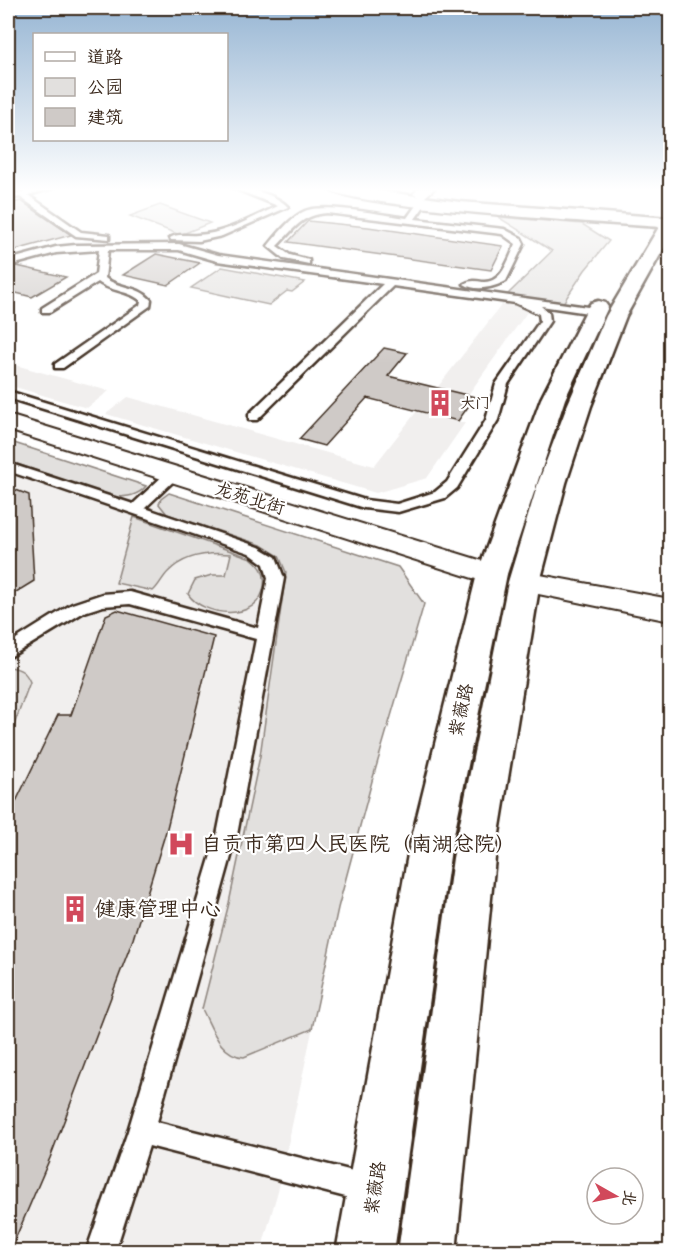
<svg xmlns="http://www.w3.org/2000/svg" width="678" height="1259" font-family="'Shantell Sans','LXGW WenKai TC',sans-serif">
	<style>
		.built { fill: #f1efee }
		.green { fill: #e2e0de; stroke: #8e857e; stroke-width: 1.5 }
		.building { fill: #cfcac7; stroke: #3b2a1e; stroke-width: 1.5 }
		.lines { fill: none; stroke-linecap: round; stroke-linejoin: round }
		.service-casing { stroke: #3b2a1e; stroke-width: 5 }
		.minor-casing { stroke: #3b2a1e; stroke-width: 4 }
		.secondary-casing { stroke: #3b2a1e; stroke-width: 5 }
		.service { fill: #fff; fill-rule: evenodd }
		.minor { fill: #fff; fill-rule: evenodd }
		.secondary { fill: #fff; fill-rule: evenodd }
		.labels { text-anchor: middle; stroke-width: 4.5; stroke-linejoin: round; paint-order: stroke }
		.far-poi-label { font-size: 15px; fill: #3b2a1e; stroke: #fff; text-anchor: start }
		.street-label { font-size: 18px; fill: #3b2a1e; stroke: #fff }
		.near-poi-label { font-size: 21px; fill: #3b2a1e; stroke: #fff; text-anchor: start }
	</style>
	<rect width="100%" height="100%" fill="#fff"/>
	<filter id="ink" filterUnits="userSpaceOnUse"><feTurbulence type="fractalNoise" baseFrequency=".0167" numOctaves="2"/><feDisplacementMap in="SourceGraphic" scale="12" xChannelSelector="R" yChannelSelector="G"/><feConvolveMatrix kernelMatrix="1 2 1 2 8 2 1 2 1" color-interpolation-filters="sRGB"/></filter>
	<g filter="url(#ink)">
		<g class="built">
			<polygon points="503,303 530,308 468,395 437,388"/>
			<polygon points="8,363 109,391 87,408 8,385"/>
			<polygon points="128,397 374,466 417,411 465,423 427,478 376,493 106,414"/>
			<polygon points="8,441 398,567 424,604 372,781 338,908 279,1187 261,1251 8,1252"/>
		</g>
		<g class="green">
			<polygon points="160,205 210,223 180,235 130,216"/>
			<polygon points="498,217 582,224 609,241 585,270 563,303 506,296 552,251"/>
			<polygon points="222,267 305,282 292,292 287,291 269,305 191,288"/>
			<path d="M8,441l138,45c-8,10 -19,11 -32,11l-106,-36z"/>
			<path d="M169,493l229,74 26,37 -52,177 -34,127 -26,121 -68,28c-24,-1 -32,-29 -42,-48l27,-106 31,-147 26,-184 -7,-16 -18,-11 -94,-31 -8,-10 2,-5z"/>
			<path d="M134,517l117,41c10,8 15,15 13,28 -5,37 -61,31 -76,8l7,-14 17,-5h14l5,-21c-22,-2 -47,1 -63,18 -6,6 -9,14 -15,19l-37,-8z"/>
			<path d="M10,667c11,2 16,5 20,15l-22,59v-73z"/>
		</g>
		<g class="building">
			<polygon points="21,201 71,235 8,252 8,204"/>
			<polygon points="308,221 368,227 503,246 491,270 288,242"/>
			<polygon points="156,254 200,263 168,285 123,275"/>
			<polygon points="17,266 66,277 32,297 8,291 8,268"/>
			<polygon points="384,348 407,353 388,376 475,397 458,421 367,398 324,446 299,439"/>
			<polygon points="8,487 29,495 34,581 8,597"/>
			<polygon points="117,610 214,637 167,828 133,939 50,1158 10,1251 8,1251 8,818 58,715 71,715 106,615"/>
		</g>
		<g class="lines">
			<defs>
				<g id="service">
					<polygon points="40,188 53,188 28,195 81,232 109,235 109,239 76,236 20,197 8,199 8,195"/>
					<path d="M233,188c16,-1 44,7 55,19l-66,29 -23,5 -28,-1 -1,-2c7,-5 18,-2 27,-3 28,-1 56,-18 81,-29z"/>
					<path d="M420,200l7,2 -12,17 89,10 17,9 3,6 -18,37c-12,6 -29,11 -42,3 6,-4 12,-3 19,-2 20,1 25,-23 33,-38l-14,-10 -175,-21c-26,2 -32,15 -50,33l13,9 19,5v4l-25,-5 -16,-13c9,-11 23,-29 37,-35 19,-8 79,4 102,7z"/>
					<path d="M179,244l39,11 377,53 5,3 -5,3 -54,-8 8,7 1,8 -42,63 -10,36 -41,68 -12,10 -47,14 -34,-4 -356,-110v-7l357,109 32,4 38,-12 12,-10 39,-62 10,-36 44,-63 -1,-7 -24,-11 -122,-17 -136,134h-8v-6l134,-130 -166,-23 -38,-11h-71l-3,28c14,11 33,7 46,22l-1,6 -87,62h-8v-4l85,-59 1,-4c-12,-11 -30,-9 -43,-19l-48,30h-8v-4l54,-34 3,-24 -43,3 -48,13v-6l48,-13 20,-2z"/>
					<polygon points="8,463 133,504 168,471 178,471 180,474 178,477 145,508 259,547 276,557 284,578 237,835 157,1122 369,1175 379,1179 383,1189 379,1199 369,1203 149,1146 115,1252 86,1252 128,1131 217,835 256,639 130,604 103,606 84,612 8,658 8,644 72,604 102,594 130,592 258,628 268,578 264,564 249,553 8,471"/>
				</g>
				<g id="minor">
					<polygon points="419,188 435,188 425,197 420,198 413,194"/>
					<polygon points="8,415 502,567 507,574 502,581 492,584 482,581 8,430"/>
					<polygon points="524,572 670,599 670,621 514,589 509,582 514,575"/>
				</g>
				<g id="secondary">
					<path d="M327,188h32l101,14 210,16v19l-44,79 -35,90 -25,77 -26,99 -45,276 -39,394h-58l55,-394 55,-276 30,-99 29,-77 39,-90 53,-89c-42,-3 -316,-20 -332,-39z"/>
					<polygon points="598,301 605,303 608,307 565,399 507,574 451,849 394,1252 336,1252 409,849 477,574 541,399 588,307 591,303"/>
				</g>
			</defs>
			<use href="#service" class="service-casing"/>
			<use href="#minor" class="minor-casing"/>
			<use href="#secondary" class="secondary-casing"/>
			<use href="#service" class="service"/>
			<use href="#minor" class="minor"/>
			<use href="#secondary" class="secondary"/>
		</g>
	</g>
	<linearGradient id="sky" x2="0" y2="1"><stop stop-color="#96b5d3"/><stop offset="0.52" stop-color="#fff"/><stop offset="1" stop-color="#fff" stop-opacity="0"/></linearGradient>
	<rect width="678" height="364" fill="url(#sky)"/>
	<defs>
		<symbol id="building-bare" viewBox="-9 -9 18 18"><path d="M-4-6H4V6H1V3H-1V6H-4ZM-2.5-4.3h1.7v1.8h-1.7ZM.8-4.3h1.7v1.8H.8ZM-2.5-1h1.7V.8h-1.7ZM.8-1h1.7V.8H.8Z" fill="#d1495b" stroke="#fff" stroke-width="2.5" paint-order="stroke"/></symbol>
		<symbol id="hospital-bare" viewBox="-9 -9 18 18"><path d="M-5-5h3v3.5h4V-5h3V5h-3V1.5h-4V5h-3Z" fill="#d1495b" stroke="#fff" stroke-width="2.5" paint-order="stroke"/></symbol>
	</defs>
	<g fill-rule="evenodd">
		<use href="#building-bare" x="421" y="384" width="38" height="38"/>
		<use href="#hospital-bare" x="162" y="825" width="38" height="38"/>
		<use href="#building-bare" x="56" y="890" width="38" height="38"/>
	</g>
	<g class="labels">
		<g class="far-poi-label">
			<text x="460" y="408">大门</text>
		</g>
		<g class="street-label">
			<text transform="translate(250 498) rotate(17)" y="6">龙苑北街</text>
			<text transform="translate(461 710) rotate(-77)" y="6">紫薇路</text>
			<text transform="translate(375 1188) rotate(-81)" y="6">紫薇路</text>
		</g>
		<g class="near-poi-label">
			<text x="201" y="851">自贡市第四人民医院（南湖总院）</text>
			<text x="95" y="916">健康管理中心</text>
		</g>
	</g>
	<rect width="678" height="1259" fill="none" stroke="#fff" stroke-width="30"/>
	<rect x="15" y="15" width="648" height="1229" fill="none" stroke="#3b2a1e" stroke-width="2" filter="url(#ink)"/>
	<rect x="33" y="33" width="195" height="108" fill="#ffffff" stroke="#b1aaa5" stroke-width="1.5"/>
	<rect x="45" y="52" width="30" height="9" fill="#ffffff" stroke="#b1aaa5" stroke-width="1.5"/>
	<text x="87" y="63" font-size="18" fill="#3b2a1e">道路</text>
	<rect x="45" y="78" width="30" height="18" fill="#e2e0de" stroke="#b1aaa5" stroke-width="1.5"/>
	<text x="87" y="93" font-size="18" fill="#3b2a1e">公园</text>
	<rect x="45" y="108" width="30" height="18" fill="#cfcac7" stroke="#b1aaa5" stroke-width="1.5"/>
	<text x="87" y="123" font-size="18" fill="#3b2a1e">建筑</text>
	<g transform="translate(615 1196) rotate(99)"><circle r="28" fill="#ffffff" stroke="#b1aaa5" stroke-width="1.5"/>
	<path d="M0-4.5L10 22L0 15L-10 22Z" fill="#d1495b"/>
	<text y="-9" font-size="16" font-weight="bold" text-anchor="middle" fill="#3b2a1e">北</text>
	</g>
</svg>
